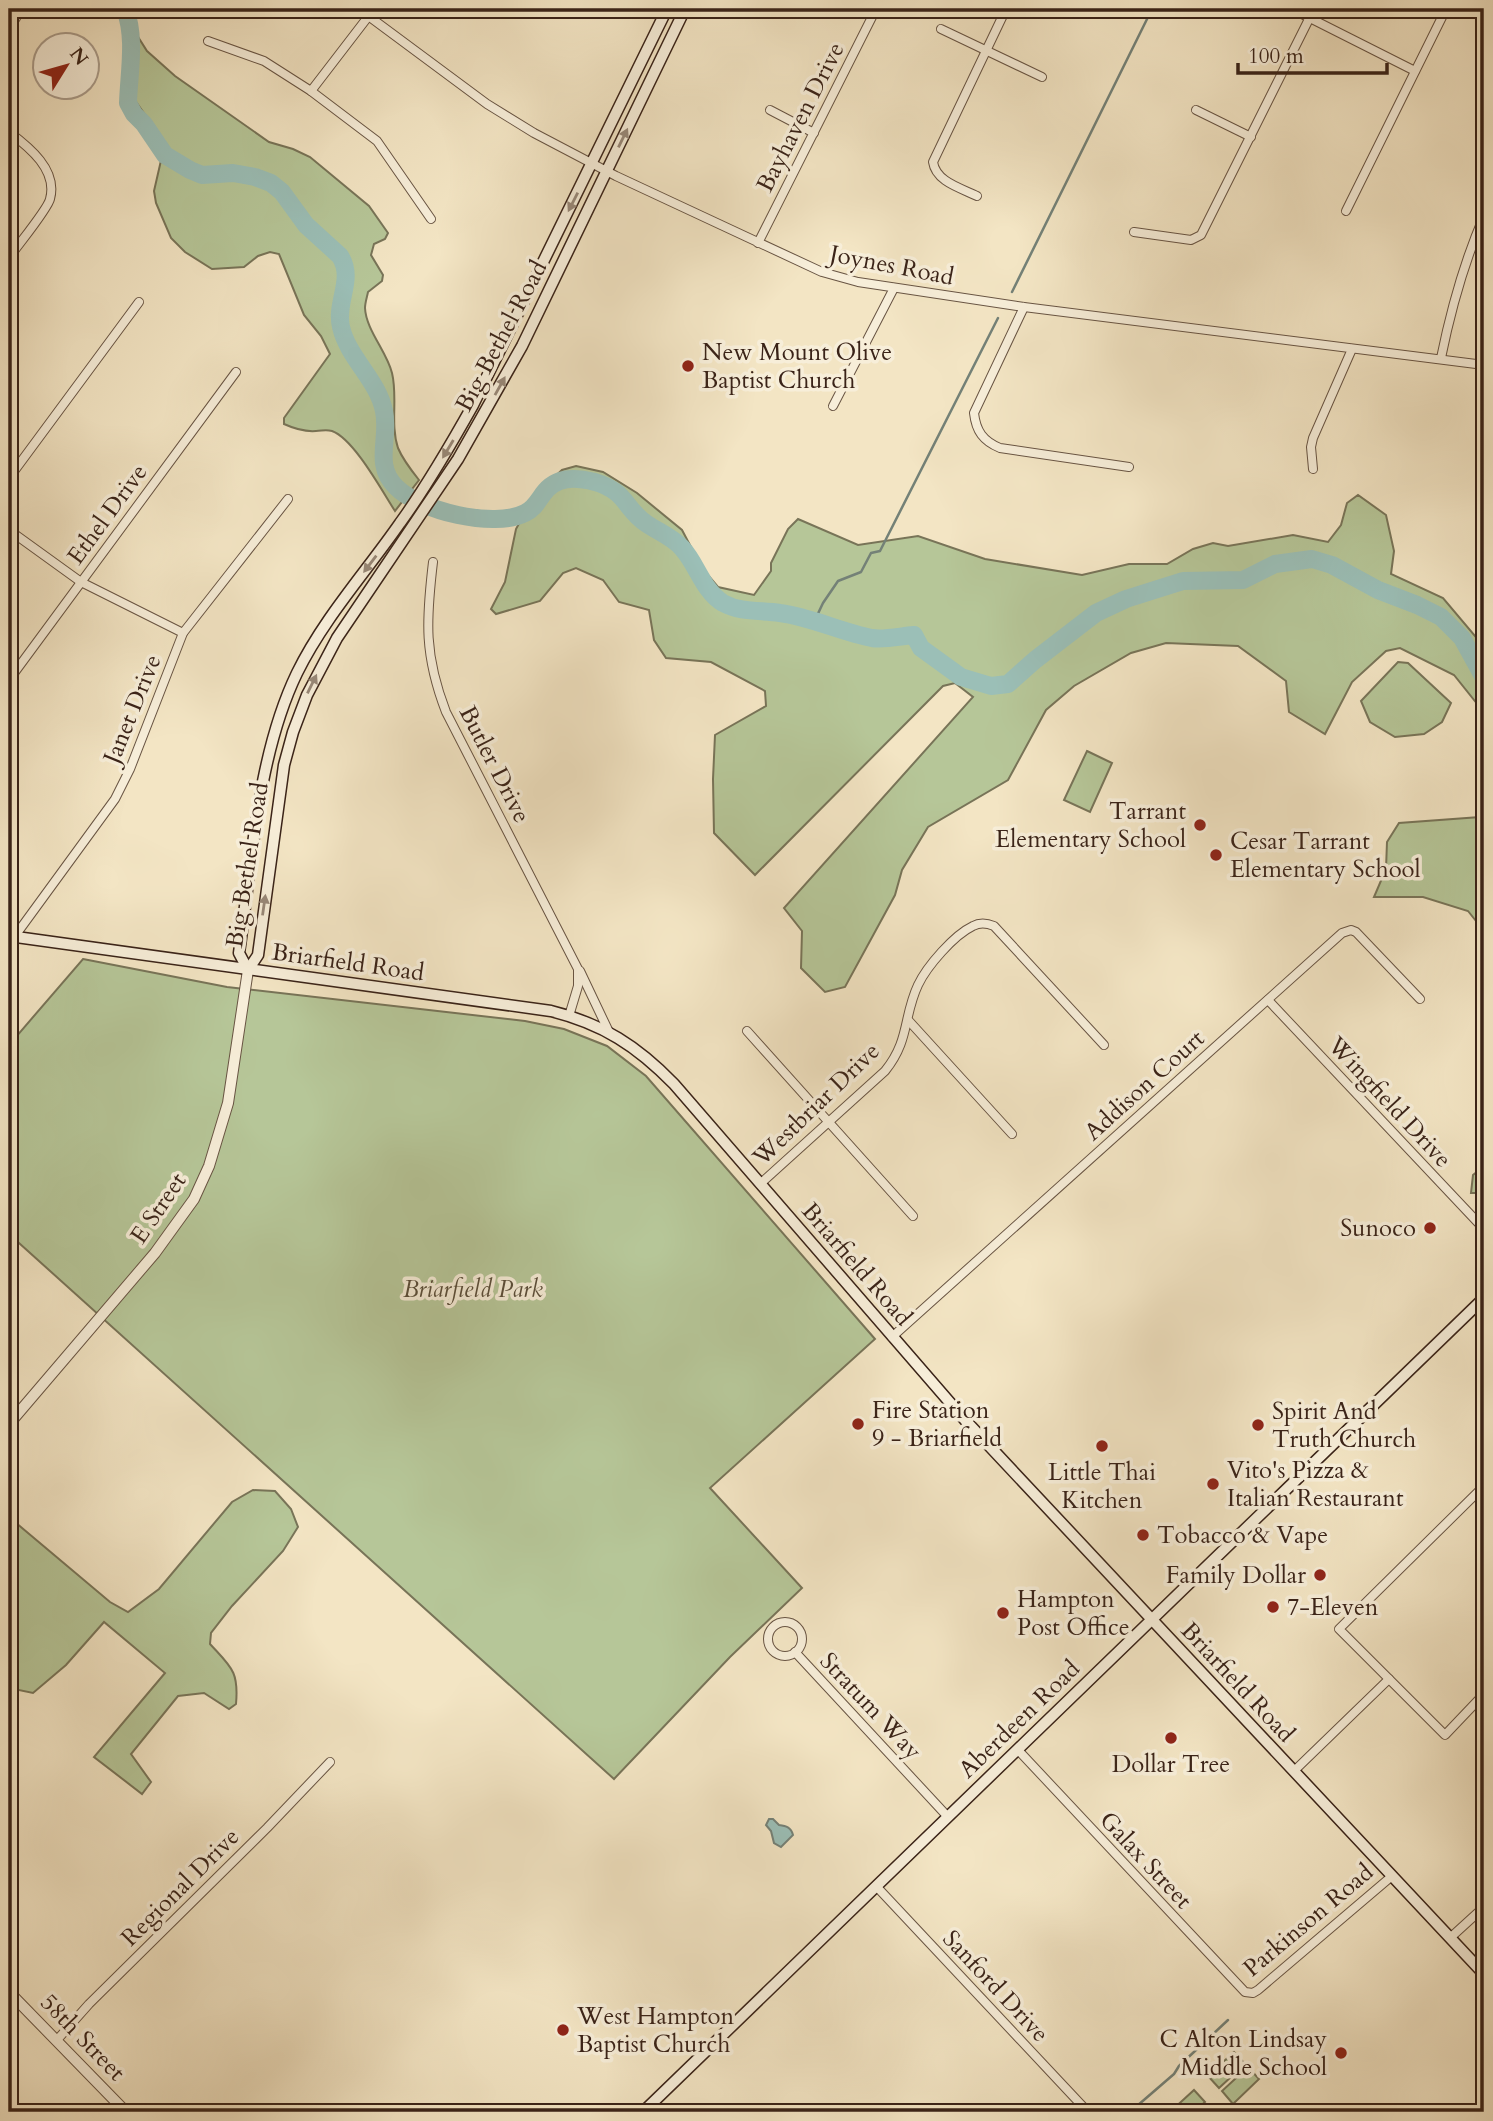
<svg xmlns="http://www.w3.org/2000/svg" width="1493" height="2121" font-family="Cardo,serif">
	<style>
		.green { fill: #b6c698; stroke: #787458; stroke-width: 2 }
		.water { fill: #9bbfb7; stroke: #748177; stroke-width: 2 }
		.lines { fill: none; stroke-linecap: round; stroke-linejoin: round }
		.stream { stroke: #748177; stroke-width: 2.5 }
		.river { stroke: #9bbfb7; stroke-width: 18 }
		.minor-casing { stroke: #685443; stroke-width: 10 }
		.tertiary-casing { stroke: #685443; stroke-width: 12 }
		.secondary-casing { stroke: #3a2318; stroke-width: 13 }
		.minor { stroke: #f7eed9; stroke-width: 8 }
		.tertiary { stroke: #f7eed9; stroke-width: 10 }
		.secondary { stroke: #f7eed9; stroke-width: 10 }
		.oneway { fill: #988878 }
		.poi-dot { fill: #8f2418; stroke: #f7eed9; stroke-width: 2.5 }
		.labels { text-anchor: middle; stroke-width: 7; stroke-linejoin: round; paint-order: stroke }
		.street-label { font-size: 24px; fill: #3a2318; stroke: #f7eed9 }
		.poi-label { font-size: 24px; fill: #3a2318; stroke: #f7eed9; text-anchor: start }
		.park-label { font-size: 24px; font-style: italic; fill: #594c38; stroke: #f7eed9 }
	</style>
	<rect width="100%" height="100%" fill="#f3e5c4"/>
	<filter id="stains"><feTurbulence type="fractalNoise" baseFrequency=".00286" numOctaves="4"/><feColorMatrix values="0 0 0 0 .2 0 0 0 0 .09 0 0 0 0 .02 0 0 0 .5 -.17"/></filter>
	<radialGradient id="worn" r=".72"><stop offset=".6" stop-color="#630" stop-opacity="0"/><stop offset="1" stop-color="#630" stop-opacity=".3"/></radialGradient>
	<g class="green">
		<path d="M135,32l12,19 28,25 94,66 24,7 17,8 59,49 19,27 -3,6 -11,5 -3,11 12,20 -1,6 -14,11c-1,5 -3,11 -3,16 1,22 22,44 27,65 6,24 -2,51 6,75 5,12 13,22 21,32l-24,31c-13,-20 -41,-72 -63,-80 -7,-2 -10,0 -16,0 -12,1 -21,-2 -32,-7v-6l46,-64 -9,-18 -17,-21 -25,-61 -9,-2 -12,4 -14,11 -32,2 -27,-17 -14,-14 -15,-35 -2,-12 11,-48 -31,-44z"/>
		<polygon points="576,466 603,472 637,493 682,530 702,568 718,587 754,595 771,571 771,563 788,529 798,519 858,545 918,536 985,559 1082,575 1129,564 1167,564 1193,549 1213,543 1228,546 1293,535 1328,542 1341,525 1347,503 1358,495 1386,515 1394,551 1391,574 1443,598 1480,642 1484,644 1484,720 1478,705 1454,675 1400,648 1386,651 1352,682 1325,734 1289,712 1286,681 1238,646 1166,643 1131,653 1074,686 1046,710 1008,780 928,827 902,870 895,895 845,987 825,992 801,968 802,931 784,908 973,697 955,683 943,686 755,875 714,833 713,779 715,735 766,706 765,691 711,662 666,658 654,640 649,610 619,602 603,580 576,568 563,573 540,601 496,614 491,609 505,582 516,529 534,496 562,470"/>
		<polygon points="1398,662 1408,663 1451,703 1442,722 1424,734 1395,737 1370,722 1361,701"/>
		<polygon points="1087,751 1112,763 1090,812 1064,800"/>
		<polygon points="1484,813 1484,931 1468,911 1423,897 1374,897 1386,869 1387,842 1399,823 1480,817"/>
		<polygon points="83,959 227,987 525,1021 564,1029 607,1046 646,1076 875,1339 710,1488 802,1588 730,1657 614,1779 9,1234 9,1045"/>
		<polygon points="1484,1166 1484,1190 1481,1193 1471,1193 1473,1175"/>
		<path d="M253,1490l22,1 16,18 7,18 -15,24 -51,55 -21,27 -1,11c21,23 29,27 26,60l-7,5 -25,-16 -26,3 -47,58 20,28 -9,12 -48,-37 71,-84 -61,-51 -38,43 -33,28 -24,-5v-171l101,85 18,10 31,-23 73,-87z"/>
		<polygon points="1234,2052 1245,2064 1219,2088 1208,2076"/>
		<polygon points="1248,2067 1259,2079 1233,2104 1222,2091"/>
		<polygon points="1194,2090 1205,2102 1194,2112 1170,2112"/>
	</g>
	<path class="water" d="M769,1819h4l6,6c7,1 12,2 14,10l-12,12 -7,-4 -3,-12 -5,-6z"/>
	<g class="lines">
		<g class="stream">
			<polyline points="129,21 134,9"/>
			<polyline points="1012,292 1152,9"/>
			<polyline points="814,622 823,603 838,581 861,572 871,553 880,551 998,318"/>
			<polyline points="1130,2112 1174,2074 1179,2066 1228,2020"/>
		</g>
		<path class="river" d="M125,9c11,29 4,63 3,94l6,11 10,10 21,31 25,15 12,5 31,-2 22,4 16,6 11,9 24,33 34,31c15,23 -5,46 1,71 7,31 37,53 43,84 6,28 -11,53 12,76 24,24 98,42 129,26 9,-4 13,-12 18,-19 13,-18 32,-17 52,-12 33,10 29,27 52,42 12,8 26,13 35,24 15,16 21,43 41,55 18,10 38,7 57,10 31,4 61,19 92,25 12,2 29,-2 42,-3l7,13 40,29 30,9 17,-2 27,-24 61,-47 30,-14 57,-18 60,-1 32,-16 37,-5 20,6 46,25 39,15 24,12 21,21 22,40"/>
		<defs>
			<g id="minor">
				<polyline points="359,9 487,104 534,133 616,176 822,272 858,282 1024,307 1484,365"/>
				<polyline points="1292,9 1415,71"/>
				<polyline points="9,28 16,18"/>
				<polyline points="941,29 1042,77"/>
				<polyline points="208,41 264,61 311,91 377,141 431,219"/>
				<polyline points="311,91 374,9"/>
				<polyline points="770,110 814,133"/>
				<polyline points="1196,110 1251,137"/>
				<path d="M9,132c20,15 49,38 41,67 -2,10 -33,47 -41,59"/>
				<path d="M977,196c-16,-8 -41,-14 -44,-34l73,-153"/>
				<polyline points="1346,211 1446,9"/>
				<polyline points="1134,232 1191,240 1201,235 1314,9"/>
				<polyline points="758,243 876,9"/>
				<path d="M1024,307l-50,106c2,18 9,28 26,35l129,19"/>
				<path d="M1441,358c10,-49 23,-96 43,-142"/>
				<polyline points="833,406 894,288"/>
				<polyline points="1313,469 1311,447 1313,438 1352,349"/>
				<polyline points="9,478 139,302"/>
				<polyline points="9,530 81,582 183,633"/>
				<path d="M433,562c-7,59 -9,93 13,150l132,257v17l-9,30"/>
				<polyline points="9,680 236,372"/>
				<polyline points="15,936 115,799 130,769 183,633 288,499"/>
				<polyline points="580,971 609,1032"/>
				<polyline points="1268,1000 1484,1229"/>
				<polyline points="909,1021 1012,1134"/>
				<polyline points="747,1031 913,1216"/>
				<path d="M760,1184l125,-113c25,-31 18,-54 33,-86 9,-19 36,-50 55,-59 7,-4 14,-3 21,0l110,119"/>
				<polyline points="892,1337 1342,933 1351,930 1356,932 1420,999"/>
				<polyline points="1484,1486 1339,1629 1445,1735 1484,1694"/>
				<circle cx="785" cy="1639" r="17"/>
				<polyline points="795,1652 948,1817"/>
				<polyline points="1018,1750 1245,1992 1253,1993 1258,1990 1392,1876"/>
				<polyline points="1294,1771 1389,1679"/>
				<polyline points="876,1886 1088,2112"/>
				<polyline points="1450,1938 1484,1907"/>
				<polyline points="57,2040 89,2004 267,1828 330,1762"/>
			</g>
			<g id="tertiary">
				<polyline points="9,1424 155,1253 194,1199 209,1166 228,1103 248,970"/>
				<polyline points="9,1992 126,2112"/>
			</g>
			<g id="secondary">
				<path d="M9,936l542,75c52,13 86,35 123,73l291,336 519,554"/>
				<path d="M248,970l-9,-17c13,-91 18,-197 58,-280 27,-55 69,-101 103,-150 27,-37 50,-77 73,-118l194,-396"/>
				<polyline points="248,970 258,955 284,765 293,732 307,695 337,638 458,459 522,346 685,9"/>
				<polyline points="643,2112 1484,1298"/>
			</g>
		</defs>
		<use href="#minor" class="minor-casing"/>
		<use href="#tertiary" class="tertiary-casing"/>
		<use href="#secondary" class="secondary-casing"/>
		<use href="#minor" class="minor"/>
		<use href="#tertiary" class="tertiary"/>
		<use href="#secondary" class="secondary"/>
	</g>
	<defs><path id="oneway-solid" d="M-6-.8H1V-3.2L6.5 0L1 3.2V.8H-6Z" transform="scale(1.75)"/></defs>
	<g class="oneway">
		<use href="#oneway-solid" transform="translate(623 138) rotate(-64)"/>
		<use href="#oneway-solid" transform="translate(573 202) rotate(117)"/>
		<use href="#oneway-solid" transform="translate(500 386) rotate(-61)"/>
		<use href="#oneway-solid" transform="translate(448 449) rotate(121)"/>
		<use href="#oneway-solid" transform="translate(370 564) rotate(127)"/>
		<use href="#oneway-solid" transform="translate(312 684) rotate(-64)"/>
		<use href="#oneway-solid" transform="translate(264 905) rotate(-82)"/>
	</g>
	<g class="poi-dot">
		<circle cx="688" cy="366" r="7"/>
		<circle cx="1200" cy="825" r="7"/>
		<circle cx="1216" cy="855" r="7"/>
		<circle cx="1430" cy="1228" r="7"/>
		<circle cx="858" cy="1424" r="7"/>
		<circle cx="1258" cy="1425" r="7"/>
		<circle cx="1102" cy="1446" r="7"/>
		<circle cx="1213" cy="1484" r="7"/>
		<circle cx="1143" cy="1535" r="7"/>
		<circle cx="1320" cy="1575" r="7"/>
		<circle cx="1273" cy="1607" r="7"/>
		<circle cx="1003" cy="1613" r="7"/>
		<circle cx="1171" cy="1738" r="7"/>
		<circle cx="563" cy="2030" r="7"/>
		<circle cx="1341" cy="2053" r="7"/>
	</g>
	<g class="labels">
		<g class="street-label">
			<text transform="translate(800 117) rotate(-63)" y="8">Bayhaven Drive</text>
			<text transform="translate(892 265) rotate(11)" y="8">Joynes Road</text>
			<text transform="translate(501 336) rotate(-62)" y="8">Big Bethel Road</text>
			<text transform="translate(107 514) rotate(-54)" y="8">Ethel Drive</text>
			<text transform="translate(132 709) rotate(-68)" y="8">Janet Drive</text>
			<text transform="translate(495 764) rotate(63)" y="8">Butler Drive</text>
			<text transform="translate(247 865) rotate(-81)" y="8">Big Bethel Road</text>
			<text transform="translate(348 962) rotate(8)" y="8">Briarfield Road</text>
			<text transform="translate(1144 1085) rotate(-42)" y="8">Addison Court</text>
			<text transform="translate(1390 1102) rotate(47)" y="8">Wingfield Drive</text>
			<text transform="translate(816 1104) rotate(-44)" y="8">Westbriar Drive</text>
			<text transform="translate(158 1208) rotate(-56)" y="8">E Street</text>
			<text transform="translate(857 1264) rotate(49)" y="8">Briarfield Road</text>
			<text transform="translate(1238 1682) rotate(47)" y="8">Briarfield Road</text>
			<text transform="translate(871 1706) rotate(47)" y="8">Stratum Way</text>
			<text transform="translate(1019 1719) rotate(-44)" y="8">Aberdeen Road</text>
			<text transform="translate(1146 1860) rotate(47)" y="8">Galax Street</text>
			<text transform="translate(180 1887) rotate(-45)" y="8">Regional Drive</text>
			<text transform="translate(1308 1920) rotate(-40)" y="8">Parkinson Road</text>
			<text transform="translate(996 1986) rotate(47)" y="8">Sanford Drive</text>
			<text transform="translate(83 2037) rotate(46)" y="8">58th Street</text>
		</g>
		<g class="poi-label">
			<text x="702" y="360">New Mount Olive<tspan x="702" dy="28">Baptist Church</tspan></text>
			<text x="1186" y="819" text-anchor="end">Tarrant<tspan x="1186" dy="28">Elementary School</tspan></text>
			<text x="1230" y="849">Cesar Tarrant<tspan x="1230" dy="28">Elementary School</tspan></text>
			<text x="1416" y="1236" text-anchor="end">Sunoco</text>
			<text x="872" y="1418">Fire Station<tspan x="872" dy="28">9 - Briarfield</tspan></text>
			<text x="1272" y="1419">Spirit And<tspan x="1272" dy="28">Truth Church</tspan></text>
			<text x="1227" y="1478">Vito's Pizza &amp;<tspan x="1227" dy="28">Italian Restaurant</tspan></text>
			<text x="1102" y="1480" text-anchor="middle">Little Thai<tspan x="1102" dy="28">Kitchen</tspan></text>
			<text x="1157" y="1543">Tobacco &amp; Vape</text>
			<text x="1306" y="1583" text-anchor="end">Family Dollar</text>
			<text x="1017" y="1607">Hampton<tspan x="1017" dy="28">Post Office</tspan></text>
			<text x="1287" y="1615">7-Eleven</text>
			<text x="1171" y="1772" text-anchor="middle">Dollar Tree</text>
			<text x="577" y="2024">West Hampton<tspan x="577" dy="28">Baptist Church</tspan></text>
			<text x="1327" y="2047" text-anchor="end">C Alton Lindsay<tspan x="1327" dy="28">Middle School</tspan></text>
		</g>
		<g class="park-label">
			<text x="473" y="1297">Briarfield Park</text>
		</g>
	</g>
	<rect width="1493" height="2121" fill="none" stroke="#f3e5c4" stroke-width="35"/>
	<rect x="10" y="10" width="1472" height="2100" fill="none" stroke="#3a2318" stroke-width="3.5"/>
	<rect x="18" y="18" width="1458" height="2086" fill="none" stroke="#3a2318" stroke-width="2"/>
	<g transform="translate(66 66) rotate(53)"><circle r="33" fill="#f7eed9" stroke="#ab9d8c" stroke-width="2"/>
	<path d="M0-5L12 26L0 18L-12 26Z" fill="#8f2418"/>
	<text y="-10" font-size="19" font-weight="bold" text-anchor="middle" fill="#3a2318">N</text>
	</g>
	<path d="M1238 63v10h149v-10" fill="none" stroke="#3a2318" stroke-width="3.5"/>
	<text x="1248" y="63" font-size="21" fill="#3a2318" stroke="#f7eed9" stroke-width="5" paint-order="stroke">100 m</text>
	<rect width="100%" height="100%" filter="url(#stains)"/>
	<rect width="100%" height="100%" fill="url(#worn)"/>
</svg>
